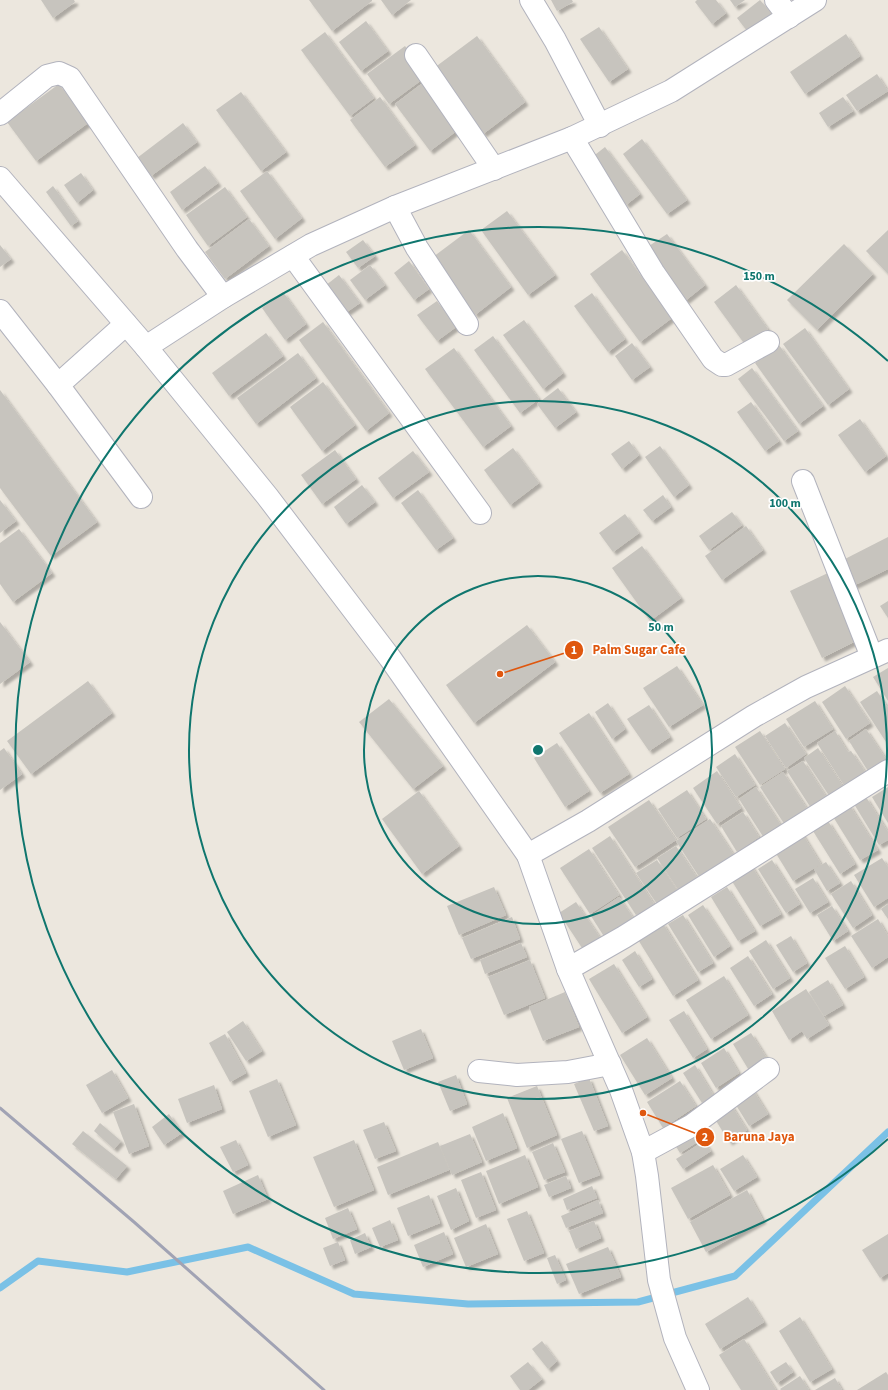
<svg xmlns="http://www.w3.org/2000/svg" width="888" height="1390" font-family="'Source Sans 3',sans-serif">
	<style>
		.lines { fill: none; stroke-linecap: round; stroke-linejoin: round }
		.stream { stroke: #7ac1e6; stroke-width: 7 }
		.building { fill: #c7c4be; filter: url(#shadow) }
		.minor-casing { stroke: #b2b3bd; stroke-width: 24 }
		.minor { stroke: #fff; stroke-width: 22 }
		.rail { stroke: #a1a3b4; stroke-width: 3 }
		.ring { fill: none; stroke: #0f766e; stroke-width: 2 }
		.centre { fill: #0f766e; stroke: #fff; stroke-width: 2 }
		.ring-label { font-size: 12px; text-anchor: middle; font-weight: bold; fill: #0f766e; stroke: #fff; stroke-width: 3.5; stroke-linejoin: round; paint-order: stroke }
		.leader { fill: none; stroke: #df570e; stroke-width: 1.5 }
		.callout-dot { fill: #df570e; stroke: #fff; stroke-width: 1.5 }
		.mark-label { font-size: 12px; text-anchor: middle; font-weight: bold; fill: #fff }
		.callout-label { font-size: 13px; text-anchor: middle; font-weight: bold; fill: #df570e; stroke: #fff; stroke-width: 3.5; stroke-linejoin: round; paint-order: stroke }
	</style>
	<defs>
		<filter id="shadow"><feDropShadow dx="3.5" dy="3.5" stdDeviation="1" flood-color="#0004"/></filter>
	</defs>
	<rect width="100%" height="100%" fill="#ece7de"/>
	<g class="lines">
		<polyline class="stream" points="0,1288 38,1261 127,1272 248,1247 354,1294 468,1304 638,1302 735,1276 888,1132"/>
	</g>
	<g class="building">
		<polygon points="41,0 74,0 75,2 53,18"/>
		<polygon points="309,0 372,0 372,1 332,31"/>
		<polygon points="381,0 411,0 392,15"/>
		<polygon points="551,0 572,0 573,2 557,11"/>
		<polygon points="697,0 716,0 726,13 712,24 695,2"/>
		<polygon points="730,0 745,0 735,7"/>
		<polygon points="760,0 775,17 751,36 737,18"/>
		<polygon points="366,21 388,51 361,71 339,42"/>
		<polygon points="599,27 628,69 609,82 580,39"/>
		<polygon points="325,32 374,98 350,116 301,50"/>
		<polygon points="846,34 860,56 805,94 790,72"/>
		<polygon points="477,36 525,102 483,134 434,68"/>
		<polygon points="405,46 427,76 389,104 367,74"/>
		<polygon points="877,74 888,91 857,111 846,95"/>
		<polygon points="428,79 463,126 430,151 395,104"/>
		<polygon points="59,84 88,123 36,161 7,122"/>
		<polygon points="241,92 286,152 261,171 216,110"/>
		<polygon points="380,97 415,145 385,167 350,120"/>
		<polygon points="843,97 853,111 828,127 819,113"/>
		<polygon points="183,123 197,142 151,176 137,158"/>
		<polygon points="642,139 687,200 667,214 623,154"/>
		<polygon points="605,147 640,194 626,205 591,158"/>
		<polygon points="205,166 218,183 182,210 170,192"/>
		<polygon points="267,171 302,218 275,239 240,191"/>
		<polygon points="81,173 93,190 77,203 64,185"/>
		<polygon points="53,186 78,221 71,226 46,192"/>
		<polygon points="225,187 247,217 208,246 186,215"/>
		<polygon points="507,211 555,275 528,295 481,230"/>
		<polygon points="249,219 269,246 225,279 205,252"/>
		<polygon points="469,230 511,287 475,315 433,257"/>
		<polygon points="888,230 888,274 866,251"/>
		<polygon points="667,234 705,285 685,301 646,248"/>
		<polygon points="363,240 375,256 358,268 346,252"/>
		<polygon points="844,244 873,274 817,330 787,300"/>
		<polygon points="0,245 11,259 0,267"/>
		<polygon points="622,250 672,318 640,342 590,274"/>
		<polygon points="409,261 429,289 414,300 394,273"/>
		<polygon points="370,265 385,285 365,300 350,280"/>
		<polygon points="339,275 360,303 341,316 321,289"/>
		<polygon points="736,285 768,329 746,346 714,302"/>
		<polygon points="283,292 306,324 285,340 262,308"/>
		<polygon points="592,293 625,339 608,352 574,306"/>
		<polygon points="437,301 456,327 437,341 417,315"/>
		<polygon points="524,320 563,373 543,389 503,335"/>
		<polygon points="323,322 389,413 366,431 299,340"/>
		<polygon points="805,328 849,389 828,405 783,344"/>
		<polygon points="266,333 283,356 229,396 212,373"/>
		<polygon points="493,336 539,399 520,413 474,350"/>
		<polygon points="632,343 650,367 632,380 615,356"/>
		<polygon points="779,345 823,406 799,424 755,363"/>
		<polygon points="454,348 511,426 483,447 425,369"/>
		<polygon points="298,353 316,378 256,424 237,398"/>
		<polygon points="752,368 798,431 784,441 738,379"/>
		<polygon points="323,382 355,425 322,451 290,407"/>
		<polygon points="558,388 576,412 555,428 537,404"/>
		<polygon points="0,390 97,522 51,556 0,488"/>
		<polygon points="751,402 779,441 765,451 737,412"/>
		<polygon points="860,419 886,456 865,472 838,435"/>
		<polygon points="629,441 639,455 622,469 611,454"/>
		<polygon points="660,446 689,485 674,497 645,457"/>
		<polygon points="513,448 539,483 510,505 484,470"/>
		<polygon points="335,450 356,479 322,504 301,475"/>
		<polygon points="413,451 429,472 393,498 378,478"/>
		<polygon points="362,485 375,502 346,524 334,507"/>
		<polygon points="418,490 453,538 436,550 401,503"/>
		<polygon points="663,495 671,507 652,521 643,510"/>
		<polygon points="0,500 16,521 0,533"/>
		<polygon points="732,512 742,525 709,550 699,536"/>
		<polygon points="625,514 639,533 613,552 599,533"/>
		<polygon points="746,526 763,550 722,580 705,556"/>
		<polygon points="19,529 52,573 13,602 0,584 0,543"/>
		<polygon points="888,537 888,569 853,586 841,561"/>
		<polygon points="642,546 681,598 650,621 612,568"/>
		<polygon points="830,572 862,638 822,658 790,591"/>
		<polygon points="888,601 888,618 880,606"/>
		<polygon points="0,622 30,662 0,684"/>
		<polygon points="527,625 555,662 474,723 446,685"/>
		<polygon points="677,666 703,705 669,727 643,688"/>
		<polygon points="888,668 888,701 873,677"/>
		<polygon points="88,681 112,713 31,774 7,741"/>
		<polygon points="845,686 870,723 846,739 822,702"/>
		<polygon points="877,691 888,708 888,745 860,702"/>
		<polygon points="389,699 443,766 413,789 359,722"/>
		<polygon points="815,701 833,729 804,747 786,719"/>
		<polygon points="608,703 625,729 612,739 595,712"/>
		<polygon points="649,705 670,737 649,751 627,719"/>
		<polygon points="589,713 629,774 600,793 559,733"/>
		<polygon points="785,723 806,754 786,768 765,736"/>
		<polygon points="866,729 886,759 868,771 849,741"/>
		<polygon points="760,731 785,769 760,785 735,747"/>
		<polygon points="835,731 848,752 851,751 868,776 847,790 817,743"/>
		<polygon points="557,743 589,791 565,807 534,758"/>
		<polygon points="4,748 22,774 0,790 0,751"/>
		<polygon points="818,748 844,788 830,797 804,758"/>
		<polygon points="735,754 755,785 736,797 716,767"/>
		<polygon points="803,761 827,798 811,808 787,771"/>
		<polygon points="717,771 741,808 717,824 693,788"/>
		<polygon points="783,772 808,810 785,825 760,787"/>
		<polygon points="756,787 782,827 764,838 739,799"/>
		<polygon points="888,787 888,823 872,797"/>
		<polygon points="687,790 706,819 677,838 658,809"/>
		<polygon points="419,791 459,846 422,874 382,819"/>
		<polygon points="866,797 888,832 888,840 879,845 854,804"/>
		<polygon points="649,800 676,840 635,867 608,827"/>
		<polygon points="849,804 878,850 860,860 832,815"/>
		<polygon points="743,812 759,837 737,852 721,826"/>
		<polygon points="710,819 734,855 700,878 676,841"/>
		<polygon points="828,821 855,864 840,874 813,831"/>
		<polygon points="800,830 821,864 793,881 772,847"/>
		<polygon points="610,836 654,904 636,915 592,848"/>
		<polygon points="676,846 698,879 679,891 657,858"/>
		<polygon points="589,849 619,895 590,914 560,868"/>
		<polygon points="882,858 888,867 888,898 874,907 854,875"/>
		<polygon points="657,860 677,890 657,904 636,873"/>
		<polygon points="772,860 800,904 786,913 758,869"/>
		<polygon points="826,862 840,883 827,891 814,869"/>
		<polygon points="751,865 781,914 760,926 730,878"/>
		<polygon points="813,878 828,902 810,913 795,889"/>
		<polygon points="851,881 872,915 853,928 831,894"/>
		<polygon points="494,887 506,915 459,935 447,906"/>
		<polygon points="727,887 755,931 738,941 711,897"/>
		<polygon points="619,897 634,919 605,938 591,916"/>
		<polygon points="576,902 601,939 584,951 559,913"/>
		<polygon points="888,904 888,919 881,909"/>
		<polygon points="703,905 730,946 714,957 688,915"/>
		<polygon points="832,906 848,931 833,941 817,915"/>
		<polygon points="683,915 713,963 698,972 668,924"/>
		<polygon points="512,917 520,939 471,959 462,938"/>
		<polygon points="878,919 888,936 888,957 872,968 851,936"/>
		<polygon points="662,922 698,980 673,996 637,938"/>
		<polygon points="791,936 807,963 793,972 776,945"/>
		<polygon points="766,940 790,978 773,989 749,951"/>
		<polygon points="521,943 527,957 485,974 480,960"/>
		<polygon points="845,946 864,977 845,989 825,958"/>
		<polygon points="635,951 652,979 639,987 622,960"/>
		<polygon points="748,956 772,994 754,1006 730,968"/>
		<polygon points="530,960 545,998 504,1015 488,977"/>
		<polygon points="614,964 647,1017 622,1033 589,979"/>
		<polygon points="724,976 748,1015 711,1039 686,1000"/>
		<polygon points="828,980 843,1005 824,1016 809,992"/>
		<polygon points="806,989 829,1025 807,1039 802,1031 789,1040 772,1011"/>
		<polygon points="565,992 579,1027 543,1041 529,1007"/>
		<polygon points="684,1011 707,1049 693,1058 669,1020"/>
		<polygon points="243,1021 262,1051 246,1061 227,1032"/>
		<polygon points="421,1029 433,1058 404,1070 392,1041"/>
		<polygon points="751,1033 768,1060 750,1072 733,1044"/>
		<polygon points="225,1034 246,1073 230,1082 209,1043"/>
		<polygon points="647,1038 672,1078 645,1095 620,1055"/>
		<polygon points="724,1048 739,1073 716,1088 701,1063"/>
		<polygon points="695,1065 714,1096 702,1103 683,1073"/>
		<polygon points="112,1070 128,1098 102,1113 86,1085"/>
		<polygon points="456,1075 467,1104 450,1111 438,1082"/>
		<polygon points="589,1078 608,1126 594,1131 574,1084"/>
		<polygon points="277,1079 296,1125 268,1137 249,1091"/>
		<polygon points="680,1081 696,1106 663,1128 647,1102"/>
		<polygon points="214,1085 222,1109 187,1123 178,1099"/>
		<polygon points="750,1085 768,1114 749,1126 731,1097"/>
		<polygon points="537,1086 557,1135 527,1148 507,1098"/>
		<polygon points="730,1103 747,1130 729,1142 712,1114"/>
		<polygon points="134,1104 149,1146 129,1154 113,1112"/>
		<polygon points="503,1113 517,1148 486,1161 472,1127"/>
		<polygon points="169,1114 182,1133 164,1145 152,1127"/>
		<polygon points="384,1122 396,1151 375,1159 363,1130"/>
		<polygon points="100,1123 121,1141 114,1149 94,1131"/>
		<polygon points="694,1126 702,1139 680,1153 672,1140"/>
		<polygon points="83,1131 127,1166 116,1179 72,1144"/>
		<polygon points="582,1131 600,1175 579,1183 561,1139"/>
		<polygon points="470,1134 482,1162 452,1175 440,1146"/>
		<polygon points="236,1140 248,1165 233,1172 220,1147"/>
		<polygon points="354,1140 374,1190 334,1207 313,1157"/>
		<polygon points="704,1141 711,1151 683,1169 676,1159"/>
		<polygon points="438,1142 449,1170 388,1195 377,1167"/>
		<polygon points="553,1143 565,1172 544,1180 532,1152"/>
		<polygon points="525,1155 538,1187 499,1204 486,1171"/>
		<polygon points="743,1155 757,1177 734,1191 720,1169"/>
		<polygon points="713,1165 730,1195 688,1219 671,1188"/>
		<polygon points="481,1172 496,1210 476,1218 461,1180"/>
		<polygon points="258,1175 268,1199 233,1214 223,1191"/>
		<polygon points="566,1176 571,1188 549,1197 544,1185"/>
		<polygon points="592,1186 597,1198 567,1210 563,1199"/>
		<polygon points="456,1188 469,1221 451,1230 437,1196"/>
		<polygon points="747,1190 763,1220 706,1252 690,1222"/>
		<polygon points="429,1195 440,1223 408,1236 397,1208"/>
		<polygon points="598,1200 603,1213 566,1228 561,1216"/>
		<polygon points="348,1208 357,1229 333,1239 325,1218"/>
		<polygon points="527,1211 544,1253 524,1261 507,1219"/>
		<polygon points="390,1220 398,1240 380,1247 372,1228"/>
		<polygon points="594,1221 601,1238 576,1249 569,1231"/>
		<polygon points="486,1224 498,1254 466,1267 454,1238"/>
		<polygon points="444,1232 453,1254 423,1267 414,1245"/>
		<polygon points="365,1233 371,1247 355,1254 350,1240"/>
		<polygon points="888,1234 888,1273 880,1278 862,1250"/>
		<polygon points="338,1242 345,1260 330,1266 323,1248"/>
		<polygon points="608,1247 621,1277 579,1294 566,1264"/>
		<polygon points="555,1255 566,1280 557,1284 547,1258"/>
		<polygon points="748,1297 764,1322 720,1349 705,1324"/>
		<polygon points="800,1317 832,1369 810,1382 779,1331"/>
		<polygon points="744,1339 776,1390 741,1390 719,1355"/>
		<polygon points="542,1341 557,1361 548,1369 532,1349"/>
		<polygon points="528,1362 542,1379 528,1390 520,1390 510,1376"/>
		<polygon points="786,1362 793,1372 777,1383 770,1372"/>
		<polygon points="886,1372 888,1375 888,1390 857,1390"/>
		<polygon points="800,1376 809,1390 781,1390 780,1389"/>
		<polygon points="835,1378 842,1390 815,1390"/>
	</g>
	<g class="lines">
		<defs>
			<g id="minor">
				<polyline points="531,0 555,40 600,126"/>
				<polyline points="776,0 789,17"/>
				<polyline points="416,55 494,169"/>
				<polyline points="0,114 47,76 59,73 70,78 187,249 223,297"/>
				<polyline points="572,138 653,272 713,359 722,365 726,365 768,342"/>
				<polyline points="0,178 146,347 267,496 390,658 528,855 568,969 621,1090 643,1152 647,1176 659,1280 675,1338 698,1390"/>
				<polyline points="395,207 417,248 467,324"/>
				<polyline points="293,256 480,513"/>
				<polyline points="0,311 58,385"/>
				<polyline points="126,324 58,385 141,497"/>
				<polyline points="146,347 223,297 311,245 395,207 572,138 671,91 815,0"/>
				<polyline points="803,481 872,657"/>
				<polyline points="528,855 588,821 754,716 806,687 888,650"/>
				<polyline points="568,969 624,937 888,771"/>
				<polyline points="479,1071 517,1075 568,1072 610,1064"/>
				<polyline points="643,1152 691,1126 768,1069"/>
			</g>
		</defs>
		<use href="#minor" class="minor-casing"/>
		<use href="#minor" class="minor"/>
		<polyline class="rail" points="0,1108 134,1222 324,1390"/>
	</g>
	<g class="ring">
		<circle cx="538" cy="750" r="174"/>
		<circle cx="538" cy="750" r="349"/>
		<path d="M888 1139A523 523 0 1 1 888 361"/>
	</g>
	<circle cx="538" cy="750" r="6" class="centre"/>
	<g class="ring-label">
		<text x="759" y="280">150 m</text>
		<text x="785" y="507">100 m</text>
		<text x="661" y="631">50 m</text>
	</g>
	<path class="leader" d="M500 674L574 650M643 1113L705 1137"/>
	<g class="callout-dot">
		<circle cx="500" cy="674" r="4"/>
		<circle cx="643" cy="1113" r="4"/>
		<circle cx="574" cy="650" r="10"/>
		<circle cx="705" cy="1137" r="10"/>
	</g>
	<g class="mark-label">
		<text x="574" y="654">1</text>
		<text x="705" y="1141">2</text>
	</g>
	<g class="callout-label">
		<text x="639" y="654">Palm Sugar Cafe</text>
		<text x="759" y="1141">Baruna Jaya</text>
	</g>
</svg>
